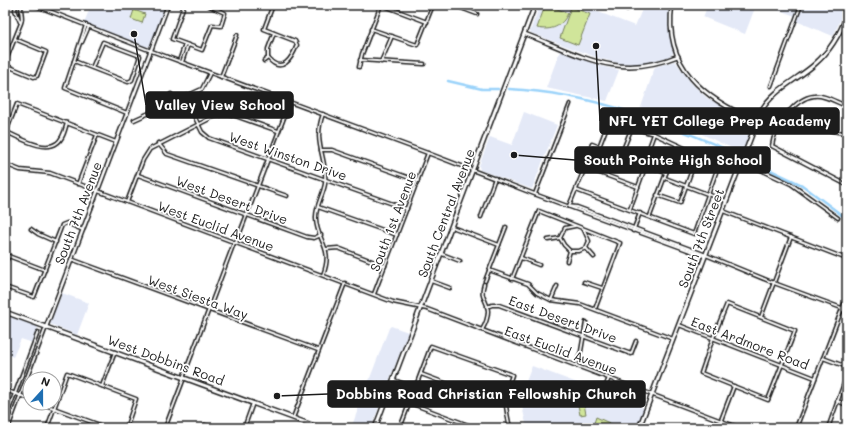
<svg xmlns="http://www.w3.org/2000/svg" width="852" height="433" font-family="Mali,sans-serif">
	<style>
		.built { fill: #e4e9f7 }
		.green { fill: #d0e59a; stroke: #76805b }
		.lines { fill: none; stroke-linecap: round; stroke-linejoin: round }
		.stream { stroke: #688aa1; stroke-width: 1 }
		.canal { stroke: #9bd3fa; stroke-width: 2.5 }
		.minor-casing { stroke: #1c1c1c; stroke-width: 5 }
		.tertiary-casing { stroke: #1c1c1c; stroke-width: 5.5 }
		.secondary-casing { stroke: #1c1c1c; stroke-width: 6 }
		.minor { stroke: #fff; stroke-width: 2 }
		.tertiary { stroke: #fff; stroke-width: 2.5 }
		.secondary { stroke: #fff; stroke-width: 3 }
		.labels { text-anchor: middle; stroke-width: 3.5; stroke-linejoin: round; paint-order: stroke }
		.street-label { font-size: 13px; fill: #1c1c1c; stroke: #fff }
		.leader { fill: none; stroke: #1c1c1c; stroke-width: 1.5 }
		.callout-dot { fill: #1c1c1c; stroke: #fff; stroke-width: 1.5 }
		.callout { fill: #1c1c1c; stroke: #1c1c1c; stroke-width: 1.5 }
		.callout-label { font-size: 14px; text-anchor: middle; font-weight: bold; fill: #fff }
	</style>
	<rect width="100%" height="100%" fill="#fff"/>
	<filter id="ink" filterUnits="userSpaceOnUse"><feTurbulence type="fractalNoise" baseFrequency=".025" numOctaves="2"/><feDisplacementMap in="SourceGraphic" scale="8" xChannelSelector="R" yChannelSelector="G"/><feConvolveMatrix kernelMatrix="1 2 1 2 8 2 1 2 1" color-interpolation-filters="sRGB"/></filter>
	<g filter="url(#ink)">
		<g class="built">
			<polygon points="91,5 166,5 151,45 147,47 84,23"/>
			<polygon points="540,5 580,5 635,26 644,5 669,5 668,27 673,52 672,55 665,58 638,64 619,63 598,58 531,33 530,31"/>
			<polygon points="708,5 756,5 745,34 703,17"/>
			<polygon points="777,5 847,5 847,6 833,36 796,21 798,17 776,9"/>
			<polygon points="560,51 600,66 619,70 607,101 546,88"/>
			<polygon points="675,61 692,84 707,98 753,124 742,153 687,127 640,110 655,67"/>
			<polygon points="524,112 557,125 532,189 480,170 479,166 490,137 512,145"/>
			<polygon points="62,293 89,303 77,335 50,324"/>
			<polygon points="5,315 38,327 33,343 21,339 13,357 5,353"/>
			<polygon points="391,326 408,332 371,428 351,428 389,328"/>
			<polygon points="532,366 644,408 636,428 527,428 520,397"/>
		</g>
		<g class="green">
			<path d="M547,5l21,8c-6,14 -17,18 -31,15l8,-22z"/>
			<polygon points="571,7 590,14 578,45 560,38"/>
			<polygon points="134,10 145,14 142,23 131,19"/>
			<polygon points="584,404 586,414 580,415 578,405"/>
			<polygon points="596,417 616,426 615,428 606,428 594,423"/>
		</g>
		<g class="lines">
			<polyline class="stream" points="421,406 422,401"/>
			<g class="canal">
				<polyline points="448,81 482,89 498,89"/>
				<path d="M509,89c85,4 157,34 233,67"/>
				<polyline points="745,158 802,185 847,219"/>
			</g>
			<defs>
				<g id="minor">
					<polyline points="16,5 15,10 20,22"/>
					<polyline points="34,5 146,49 433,155 537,195 567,206 577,207 701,253 774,283 847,310"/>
					<polyline points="184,5 172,39 202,50 212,25 221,26 225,13 207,5"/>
					<polyline points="382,5 427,22"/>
					<polyline points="453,5 477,14"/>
					<polyline points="618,5 627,9"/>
					<polyline points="86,25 65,88 127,113"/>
					<polyline points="371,29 417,45 433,5"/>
					<path d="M15,39l31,13 -9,24 -3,1 -29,-12v-2l16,-40c3,-7 -2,-12 1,-18"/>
					<polyline points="82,42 89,26"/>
					<path d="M268,58c14,17 24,0 29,-13l-2,-4 -31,-12 9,-24"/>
					<polyline points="268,58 268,49 274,33"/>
					<polyline points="360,60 424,64"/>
					<polyline points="74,61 128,82 132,80 140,56 103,42 92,68"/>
					<polyline points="179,61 185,44"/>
					<polyline points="264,61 268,58"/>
					<polyline points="182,62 188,45"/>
					<polyline points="381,62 392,36"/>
					<polyline points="359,67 362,54 381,5"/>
					<polyline points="221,77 237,35"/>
					<polyline points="771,86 801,5"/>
					<polyline points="171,94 174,102"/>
					<polyline points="185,97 202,132 209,138 407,209"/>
					<path d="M847,106c-10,-3 -23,-12 -33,-10 -20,2 -40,32 -42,50l75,39"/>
					<path d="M789,111c16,13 38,21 58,22"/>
					<path d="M323,114c-11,30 5,44 2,70 -2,12 -10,23 -9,35 1,23 18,28 7,56"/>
					<polyline points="134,120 202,89 210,73"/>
					<polyline points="757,121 762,120 778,128"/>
					<polyline points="757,121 774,129 778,128"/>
					<polyline points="6,132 17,104 116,142"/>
					<path d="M6,132c13,5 38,21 51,11 6,-4 8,-13 10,-20"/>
					<polyline points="158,143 167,154 287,196"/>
					<polyline points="321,150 332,150 418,181"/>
					<polyline points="621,155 632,127"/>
					<polyline points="742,161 791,184 838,218"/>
					<polyline points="5,164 20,170 50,173 393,302 427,309 740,428"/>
					<polyline points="643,164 654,134"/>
					<polyline points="138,175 307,237 314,238 321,235"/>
					<polyline points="665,178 726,201"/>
					<polyline points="78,184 97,135"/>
					<polyline points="638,187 586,168 585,162 592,144 666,173"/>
					<polyline points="576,190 694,234 719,164 654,134 609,121 599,147"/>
					<polyline points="535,194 570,104"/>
					<polyline points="657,195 680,203 698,153"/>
					<polyline points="127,202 143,160 150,149 213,117 227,113 278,131"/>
					<polyline points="569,206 584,170"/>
					<polyline points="318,207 397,235"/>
					<polyline points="570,207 704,256"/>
					<polyline points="630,209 646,165"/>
					<polyline points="723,211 847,259"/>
					<polyline points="650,216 677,144"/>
					<polyline points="481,217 495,178"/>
					<polyline points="575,226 565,228 560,238 564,245 570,251 579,251 586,248 589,241 584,230"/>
					<polyline points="452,227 499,245"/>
					<polyline points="31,229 38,234 56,242"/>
					<polyline points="633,231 640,213"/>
					<polyline points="548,240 560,238"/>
					<polyline points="236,243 290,102"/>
					<polyline points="586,248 594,257"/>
					<polyline points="326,249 338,248 385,266"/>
					<polyline points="442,254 460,261"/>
					<polyline points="521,258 539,265"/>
					<polyline points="71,259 318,350"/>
					<polyline points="567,261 570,251"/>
					<polyline points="5,262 9,256 11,257 45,270"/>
					<polyline points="489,270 528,284 537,293 551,300 580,304 673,339"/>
					<polyline points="512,279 539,211 620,243 595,309"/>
					<polyline points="431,281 450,288"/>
					<polyline points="485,281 506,227"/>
					<polyline points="584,282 602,288"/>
					<polyline points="5,287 34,297 62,225 67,223 83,230"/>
					<polyline points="374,294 428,153"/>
					<polyline points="551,300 557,286"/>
					<polygon points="727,304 795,331 768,400 701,373 713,338"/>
					<polyline points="487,307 492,305 499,305 631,354 636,341"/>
					<polyline points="843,310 847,313"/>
					<polyline points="761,317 791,237"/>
					<polyline points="679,325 815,378"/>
					<path d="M482,330c3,-5 6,-12 6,-19 0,-12 -9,-12 -4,-27"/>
					<polyline points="823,358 847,367"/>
					<polyline points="576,365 581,351 586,322"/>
					<polyline points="421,374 498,403 504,403"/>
					<polyline points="183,378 234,243"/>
					<polyline points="394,380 415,388"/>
					<polyline points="102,386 115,352"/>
					<polyline points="5,390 30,399"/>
					<polyline points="603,392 609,378"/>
					<polyline points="837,401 847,405"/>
					<polyline points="40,403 108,428"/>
					<polyline points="410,403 476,428"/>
					<polyline points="293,418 345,283"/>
					<polyline points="5,420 38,332"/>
					<polyline points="721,420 734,386"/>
					<polyline points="8,428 46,327"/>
					<polyline points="47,428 67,373 136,399 126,428"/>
					<polyline points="165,428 184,378"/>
					<polyline points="203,428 205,425 214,428"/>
					<polyline points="244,428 253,403"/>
					<path d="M400,428l31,-82 81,29c-9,24 -7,29 -2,53"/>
					<polyline points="796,428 847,296"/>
					<polyline points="828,428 847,375"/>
				</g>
				<g id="tertiary">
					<path d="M672,5c-9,62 33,95 85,116"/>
					<path d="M525,34c56,21 92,47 153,22"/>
					<polyline points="46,327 168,5"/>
				</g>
				<g id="secondary">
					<polyline points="5,312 320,428"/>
					<polyline points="375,428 535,5"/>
					<path d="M639,428l122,-317c13,-22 36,-31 54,-47 15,-13 25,-30 32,-49"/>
				</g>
			</defs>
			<use href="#minor" class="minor-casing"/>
			<use href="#tertiary" class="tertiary-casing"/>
			<use href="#secondary" class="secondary-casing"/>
			<use href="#minor" class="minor"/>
			<use href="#tertiary" class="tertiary"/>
			<use href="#secondary" class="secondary"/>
		</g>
	</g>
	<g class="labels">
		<g class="street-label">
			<text transform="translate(288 156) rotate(19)" y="5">West Winston Drive</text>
			<text transform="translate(232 200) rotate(20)" y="5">West Desert Drive</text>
			<text transform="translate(78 213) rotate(-69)" y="5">South 7th Avenue</text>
			<text transform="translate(446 213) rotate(-69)" y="5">South Central Avenue</text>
			<text transform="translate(393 221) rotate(-69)" y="5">South 1st Avenue</text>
			<text transform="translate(216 226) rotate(20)" y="5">West Euclid Avenue</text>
			<text transform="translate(701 238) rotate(-69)" y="5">South 7th Street</text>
			<text transform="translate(198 297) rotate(20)" y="5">West Siesta Way</text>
			<text transform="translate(563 319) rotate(20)" y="5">East Desert Drive</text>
			<text transform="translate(750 343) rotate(21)" y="5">East Ardmore Road</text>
			<text transform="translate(561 350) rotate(20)" y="5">East Euclid Avenue</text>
			<text transform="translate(166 360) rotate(20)" y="5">West Dobbins Road</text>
		</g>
	</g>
	<path class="leader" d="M134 34L146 105M596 46L600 121M514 155L575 160M277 396L328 394"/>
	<g class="callout-dot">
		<circle cx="134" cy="34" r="4"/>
		<circle cx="596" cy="46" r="4"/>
		<circle cx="514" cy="155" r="4"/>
		<circle cx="277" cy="396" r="4"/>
	</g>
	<g class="callout">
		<rect x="146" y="92" width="147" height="26" rx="4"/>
		<rect x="600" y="108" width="239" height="26" rx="4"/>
		<rect x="575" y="147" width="195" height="26" rx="4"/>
		<rect x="328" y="381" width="317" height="26" rx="4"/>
	</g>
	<g class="callout-label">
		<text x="220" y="110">Valley View School</text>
		<text x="720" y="126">NFL YET College Prep Academy</text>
		<text x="673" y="165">South Pointe High School</text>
		<text x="486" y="399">Dobbins Road Christian Fellowship Church</text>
	</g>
	<rect width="852" height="433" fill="none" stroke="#fff" stroke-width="20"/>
	<rect x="10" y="10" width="832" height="413" fill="none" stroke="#1c1c1c" stroke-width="1.5" filter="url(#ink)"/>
	<g transform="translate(42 391) rotate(21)"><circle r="19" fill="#ffffff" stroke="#a4a4a4"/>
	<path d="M0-3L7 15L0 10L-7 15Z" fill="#1f6fb2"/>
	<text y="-6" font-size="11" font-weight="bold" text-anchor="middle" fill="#1c1c1c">N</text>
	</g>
</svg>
